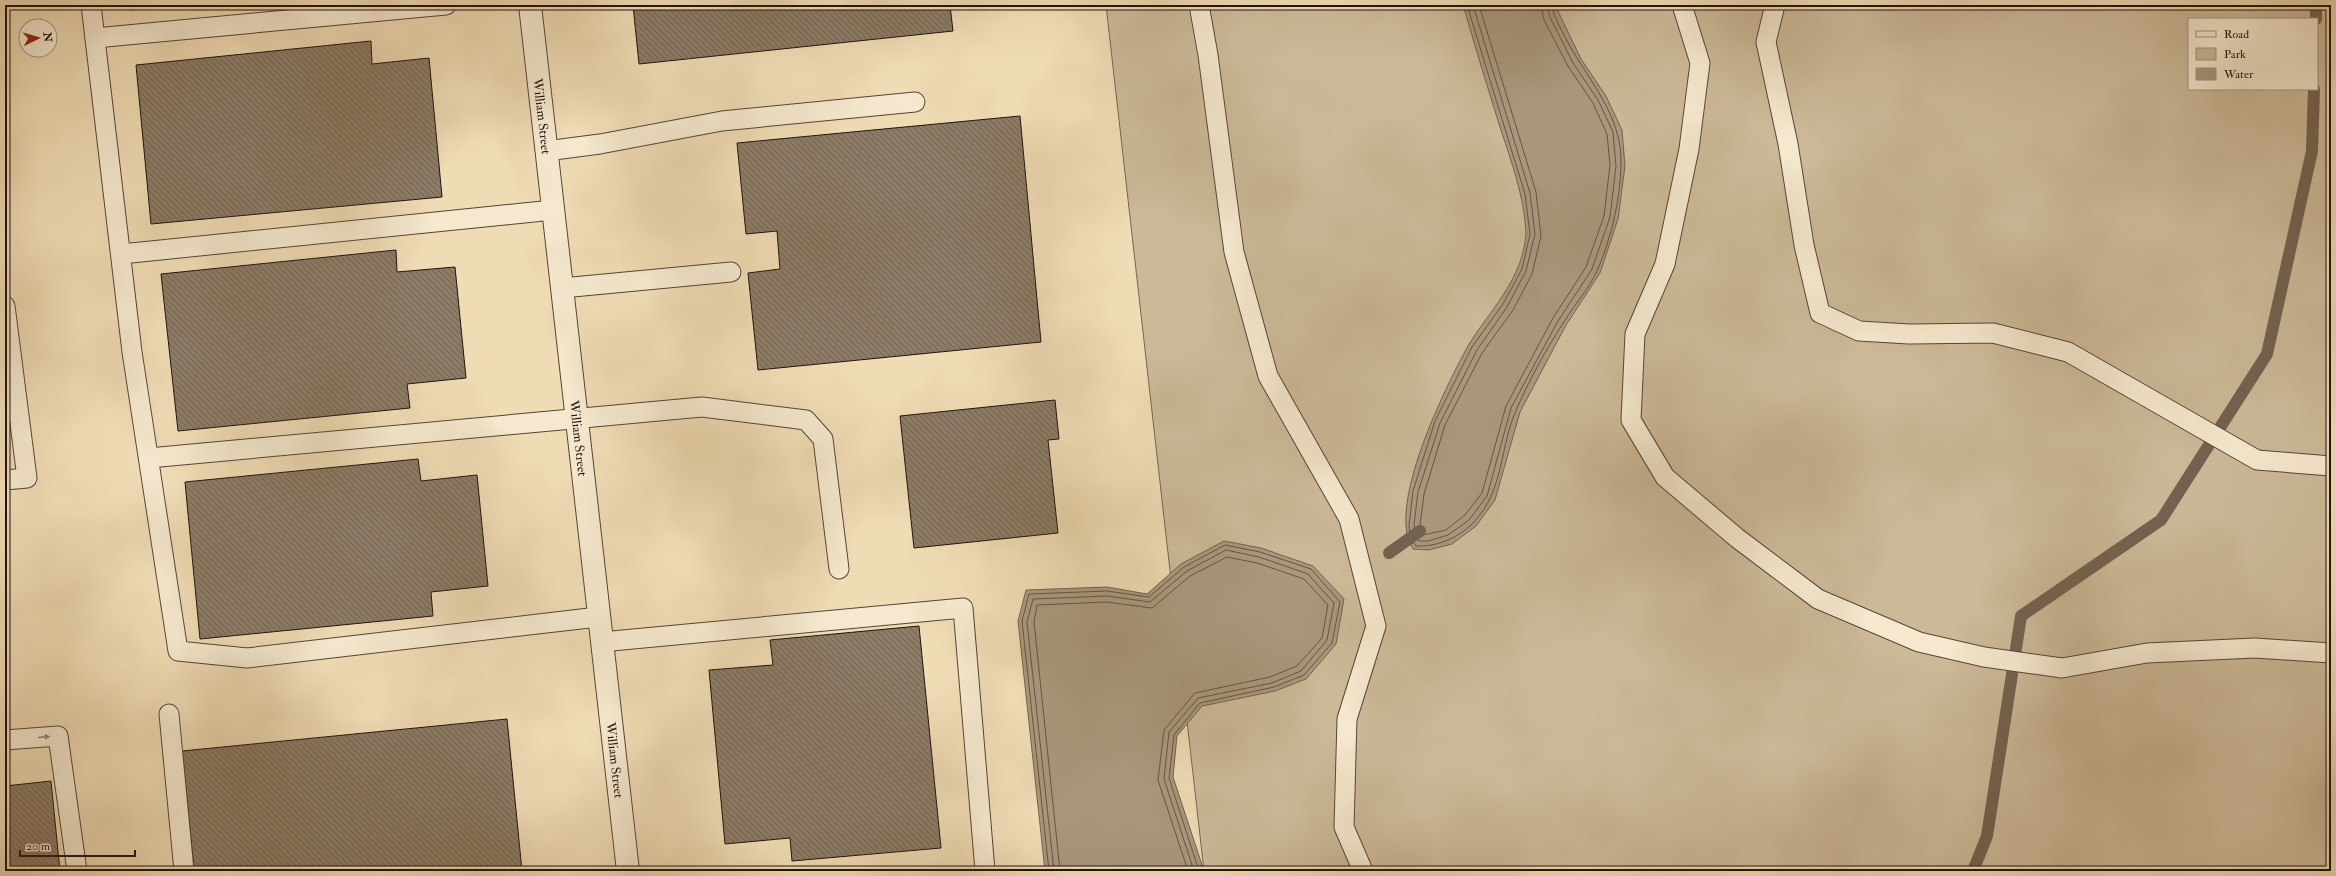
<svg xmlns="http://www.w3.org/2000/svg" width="2336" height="876" font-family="'IM FELL Double Pica',serif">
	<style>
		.green { fill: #ccb998; stroke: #766654; fill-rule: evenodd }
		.water { fill: #a9977c; stroke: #736250 }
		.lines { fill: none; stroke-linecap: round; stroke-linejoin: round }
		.shore { stroke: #655546; stroke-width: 1 }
		.stream { stroke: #736250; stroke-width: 12 }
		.building { fill: url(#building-back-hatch); stroke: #21130f }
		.lane-casing { stroke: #544538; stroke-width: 21 }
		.street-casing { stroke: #544538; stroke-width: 24 }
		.lane { stroke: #f5e8ce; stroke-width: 19 }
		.street { stroke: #f5e8ce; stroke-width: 22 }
		.oneway { fill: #968878 }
		.labels { text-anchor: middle; stroke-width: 4; stroke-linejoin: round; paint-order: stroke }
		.street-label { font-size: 13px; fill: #21130f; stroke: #f5e8ce }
	</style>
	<defs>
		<pattern id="building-back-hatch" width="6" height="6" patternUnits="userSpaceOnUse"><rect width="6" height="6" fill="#8c7b65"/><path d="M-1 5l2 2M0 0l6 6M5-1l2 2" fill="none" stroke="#726452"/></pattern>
	</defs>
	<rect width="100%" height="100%" fill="#efdbb4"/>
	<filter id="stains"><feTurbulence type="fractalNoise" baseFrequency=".005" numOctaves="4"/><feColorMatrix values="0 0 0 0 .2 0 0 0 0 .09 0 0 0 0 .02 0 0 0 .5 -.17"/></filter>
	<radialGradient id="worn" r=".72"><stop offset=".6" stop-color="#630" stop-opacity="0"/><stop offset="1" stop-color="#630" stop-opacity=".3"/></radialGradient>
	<path class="green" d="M1106,5h1225v866h-1127zM2189,19h128v70h-128z"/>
	<g class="water">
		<path d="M1463,5h92l26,54 25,37 16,34 3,36 -7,53 -18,54 -34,52 -46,87 -25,88 -19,26 -24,18 -23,6 -16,-1c-28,-41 33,-163 55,-203 16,-27 38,-49 50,-79 4,-9 8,-25 8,-35 -2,-37 -15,-71 -26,-105 -13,-41 -25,-81 -37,-122z"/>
		<polygon points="1224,541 1261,548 1313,566 1344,599 1336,644 1306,679 1275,691 1202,706 1177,736 1173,777 1204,871 1045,871 1018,621 1026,590 1107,587 1147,594 1181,564"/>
	</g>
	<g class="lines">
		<g class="shore">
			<path d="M1467,5l58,189 5,40 -8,35 -19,35 -31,43 -37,74 -22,70 -4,35 2,13 5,7c21,1 42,-8 57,-23 32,-33 26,-76 44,-115 13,-29 29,-59 47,-86 10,-17 25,-33 33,-51 14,-32 23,-70 24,-105 2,-52 -34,-86 -56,-129 -5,-10 -12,-21 -13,-32"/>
			<polyline points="1473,5 1530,193 1535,234 1526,271 1507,307 1477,350 1440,423 1418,492 1414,525 1416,537 1419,541 1428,541 1448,535 1469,520 1487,496 1511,408 1558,321 1592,269 1610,217 1616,166 1613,132 1598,100 1573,63 1550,17 1547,5"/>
			<polyline points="1479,5 1536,192 1541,236 1532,274 1513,310 1482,353 1445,425 1424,494 1420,525 1423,535 1446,530 1465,515 1482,493 1506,406 1553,318 1586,267 1604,216 1610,165 1607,134 1593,103 1568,66 1544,20 1541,5"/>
			<polyline points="1049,871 1022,621 1029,594 1107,591 1149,597 1184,567 1225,545 1260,552 1311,569 1340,602 1332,643 1304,675 1274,687 1200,703 1174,735 1169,778 1199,871"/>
			<polyline points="1054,871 1027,622 1033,599 1107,596 1150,602 1187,571 1226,550 1259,557 1308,574 1334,603 1327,640 1301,671 1272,683 1198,698 1169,732 1164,779 1194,871"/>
			<polyline points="1060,871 1034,622 1037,605 1106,602 1152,608 1190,576 1227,557 1257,563 1304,579 1328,605 1322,638 1297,666 1270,677 1195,693 1164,730 1158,780 1188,871"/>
		</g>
		<g class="stream">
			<polyline points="2316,19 2316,5"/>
			<polyline points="1389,553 1420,531"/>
			<polyline points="1973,871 1987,836 2021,616 2161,520 2267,354 2312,151 2314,89"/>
		</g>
	</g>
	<g class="building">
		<polygon points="131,5 186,5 131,10"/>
		<polygon points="633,5 950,5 953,31 639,64"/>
		<polygon points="371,41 372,64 429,58 442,197 151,224 136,65"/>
		<polygon points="1020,116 1041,342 758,370 748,273 780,269 777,231 746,234 737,143"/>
		<polygon points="396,250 397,272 455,267 466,378 407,384 410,408 178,431 161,274"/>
		<polygon points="1055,400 1059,439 1048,440 1058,533 914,548 900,416"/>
		<polygon points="418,459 421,481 477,475 488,586 431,592 433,616 200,639 185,482"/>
		<polygon points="919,626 941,848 792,861 790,838 725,844 709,670 773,665 770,640"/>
		<polygon points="507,719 522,871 194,871 182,751"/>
		<polygon points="51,781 60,871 5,871 5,786"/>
	</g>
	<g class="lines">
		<defs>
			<g id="lane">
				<polyline points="91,5 132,352 178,651 247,658 598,617"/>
				<polyline points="1199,5 1208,55 1234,252 1268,376 1349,519 1376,626 1347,719 1344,827 1363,871"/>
				<polyline points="1682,5 1700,63 1689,149 1665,264 1635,334 1631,420 1665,477 1737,538 1818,599 1919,642 1984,657 2062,668 2147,653 2255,648 2331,653"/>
				<polyline points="1775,5 1766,42 1788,144 1804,245 1820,313 1859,331 1909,334 1993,333 2068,352 2257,460 2331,466"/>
				<polyline points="95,38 446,5"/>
				<polyline points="546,151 600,144 722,121 915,102"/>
				<polyline points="121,254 553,210"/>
				<polyline points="562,288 731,272"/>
				<polyline points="5,306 27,478 5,480"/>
				<polyline points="149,458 702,407 806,420 823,439 839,569"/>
				<polyline points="601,642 963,608 985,871"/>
				<polyline points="169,714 184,871"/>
				<polyline points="5,740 58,736 77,871"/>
			</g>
			<g id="street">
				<path id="s1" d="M530,5l98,866"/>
			</g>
		</defs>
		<use href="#lane" class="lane-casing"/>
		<use href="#street" class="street-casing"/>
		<use href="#lane" class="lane"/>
		<use href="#street" class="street"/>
	</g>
	<defs><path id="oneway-solid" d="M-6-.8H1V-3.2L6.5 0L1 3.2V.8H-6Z"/></defs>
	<use class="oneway" href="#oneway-solid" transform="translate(44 737) rotate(-5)"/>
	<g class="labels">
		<g class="street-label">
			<text dy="5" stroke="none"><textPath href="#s1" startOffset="112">William Street</textPath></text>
			<text dy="5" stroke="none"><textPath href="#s1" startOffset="436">William Street</textPath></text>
			<text dy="5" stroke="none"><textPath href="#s1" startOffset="760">William Street</textPath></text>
		</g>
	</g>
	<rect width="2336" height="876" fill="none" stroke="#efdbb4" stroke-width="20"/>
	<rect x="6" y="6" width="2324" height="864" fill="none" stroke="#21130f" stroke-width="2"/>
	<rect x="10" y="10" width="2316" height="856" fill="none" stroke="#21130f"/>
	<rect x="2188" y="18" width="130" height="72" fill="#f5e8ce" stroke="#a09382"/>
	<rect x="2196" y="31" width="20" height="6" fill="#f5e8ce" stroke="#a09382"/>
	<text x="2224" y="38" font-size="12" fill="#21130f">Road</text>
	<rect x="2196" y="48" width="20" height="12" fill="#ccb998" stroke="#a09382"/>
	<text x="2224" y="58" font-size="12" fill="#21130f">Park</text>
	<rect x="2196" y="68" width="20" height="12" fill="#a9977c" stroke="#a09382"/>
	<text x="2224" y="78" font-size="12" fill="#21130f">Water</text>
	<g transform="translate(38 38) rotate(85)"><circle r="19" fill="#f5e8ce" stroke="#a09382"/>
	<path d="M0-3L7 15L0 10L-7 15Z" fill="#8f2418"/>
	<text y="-6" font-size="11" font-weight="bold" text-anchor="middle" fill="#21130f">N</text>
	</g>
	<path d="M20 850v6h115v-6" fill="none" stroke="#21130f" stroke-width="2"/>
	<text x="26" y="850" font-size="12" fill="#21130f" stroke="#f5e8ce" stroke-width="3" paint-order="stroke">20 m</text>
	<rect width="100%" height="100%" filter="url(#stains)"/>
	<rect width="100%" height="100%" fill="url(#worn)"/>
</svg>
